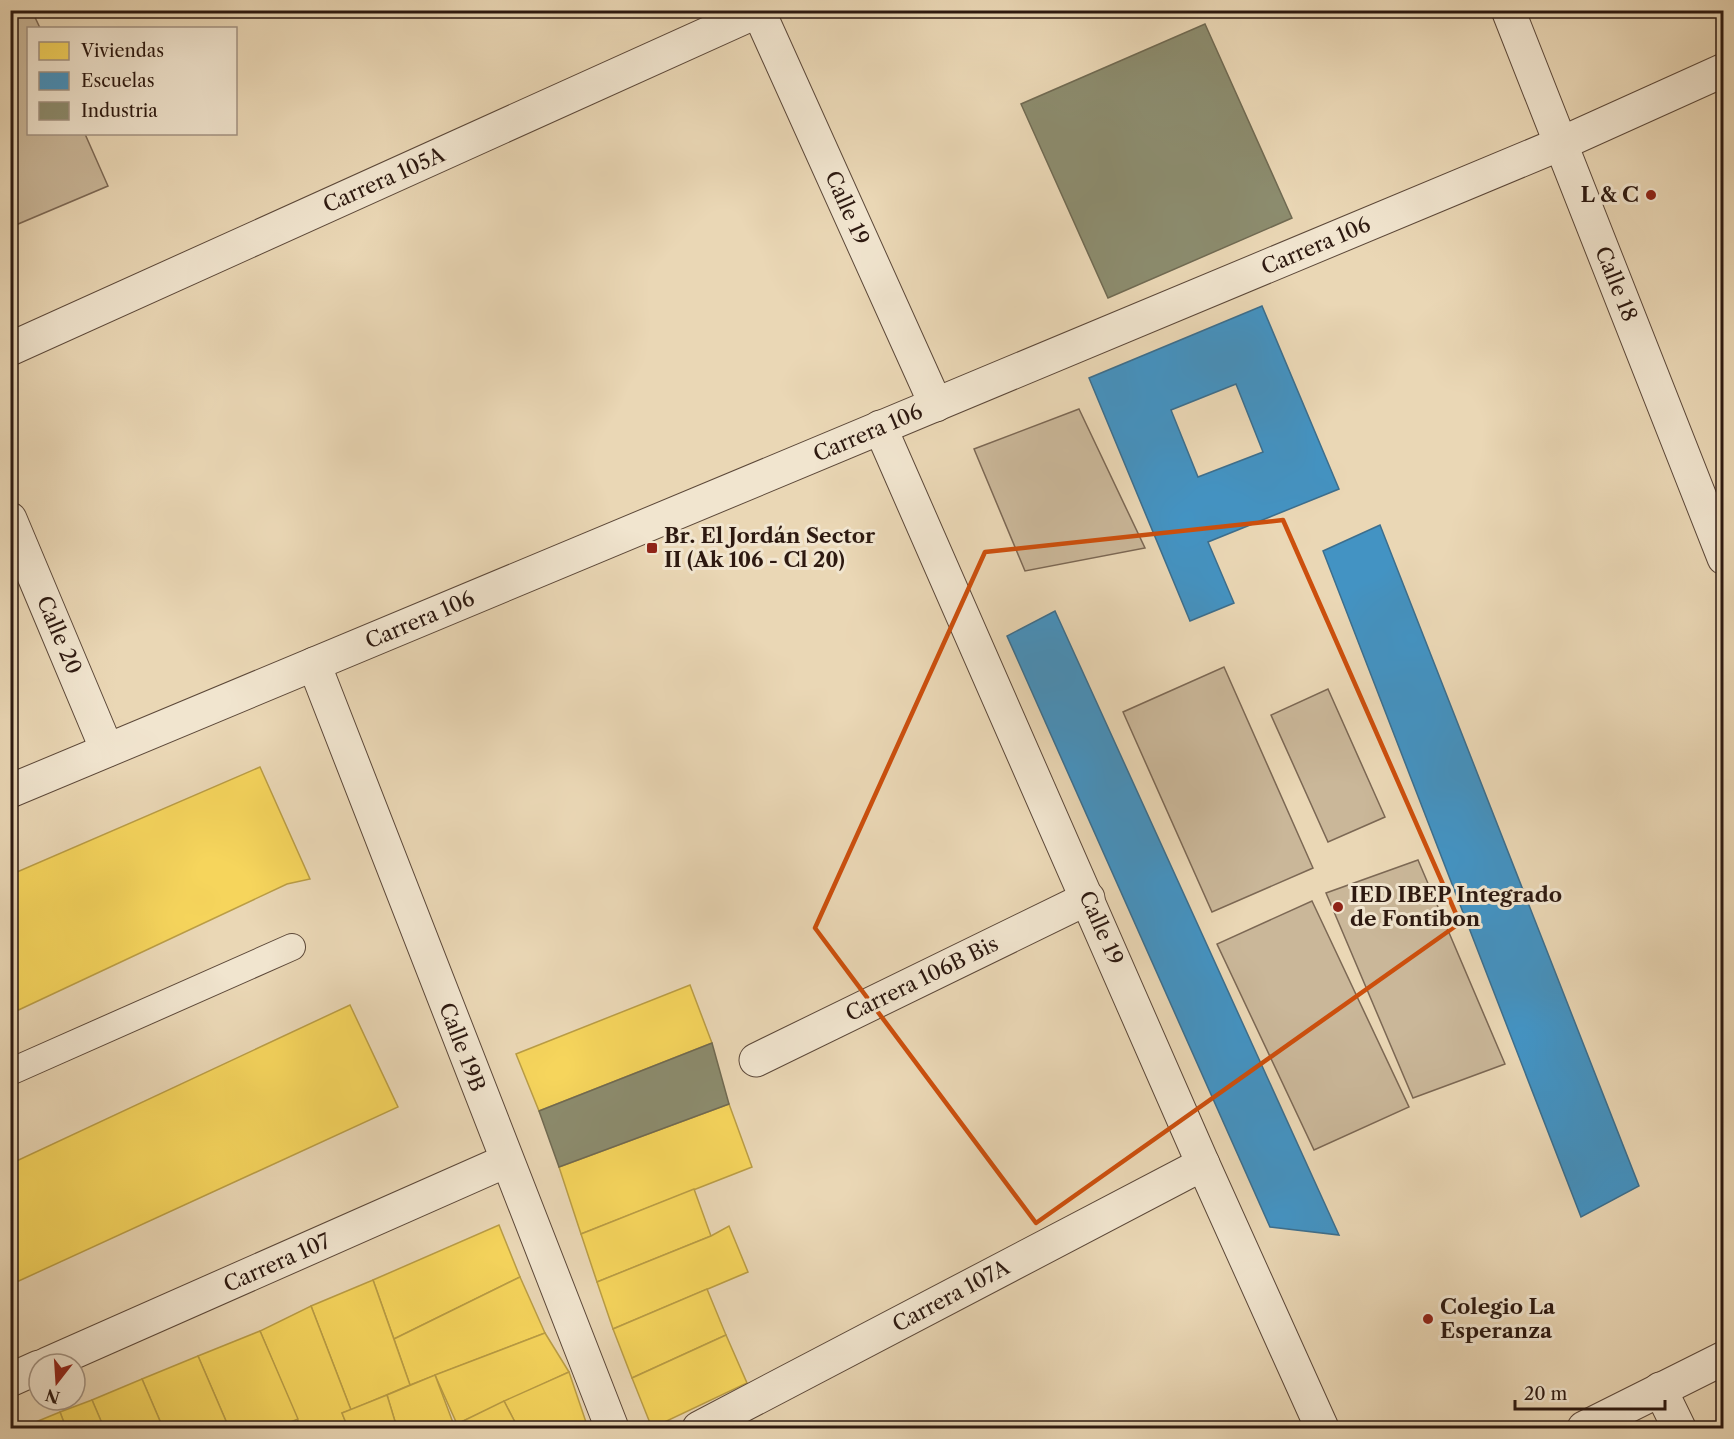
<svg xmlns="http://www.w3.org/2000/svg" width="1734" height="1439" font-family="'Libre Caslon Text',serif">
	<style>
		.green { fill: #cab799; stroke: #7c6854; stroke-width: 1.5 }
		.homes { fill: #f6d55c; stroke: #ba9d45; stroke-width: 1.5 }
		.schools { fill: #4393c3; stroke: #3c6e8d; stroke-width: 1.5; fill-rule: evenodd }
		.industry { fill: #8c8c6e; stroke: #706a52; stroke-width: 1.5 }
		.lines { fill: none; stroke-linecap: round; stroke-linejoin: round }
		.service-casing { stroke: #5c4839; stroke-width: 28 }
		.minor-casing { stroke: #5c4839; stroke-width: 35 }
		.tertiary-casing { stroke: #5c4839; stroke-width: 35 }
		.service { stroke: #f1e5cf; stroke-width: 26 }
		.minor { stroke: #f1e5cf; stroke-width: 33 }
		.tertiary { stroke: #f1e5cf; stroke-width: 33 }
		.marked { fill: none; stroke: #cc4f0d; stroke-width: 4.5; stroke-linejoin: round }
		.poi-dot { fill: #8f2418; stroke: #f1e5cf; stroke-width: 2 }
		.labels { text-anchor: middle; stroke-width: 6; stroke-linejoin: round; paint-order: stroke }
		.street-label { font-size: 21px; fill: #2d1910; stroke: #f1e5cf }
		.poi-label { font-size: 21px; font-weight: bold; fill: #2d1910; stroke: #f1e5cf; text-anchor: start }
	</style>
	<rect width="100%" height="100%" fill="#ead7b5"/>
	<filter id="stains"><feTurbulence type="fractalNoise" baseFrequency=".00333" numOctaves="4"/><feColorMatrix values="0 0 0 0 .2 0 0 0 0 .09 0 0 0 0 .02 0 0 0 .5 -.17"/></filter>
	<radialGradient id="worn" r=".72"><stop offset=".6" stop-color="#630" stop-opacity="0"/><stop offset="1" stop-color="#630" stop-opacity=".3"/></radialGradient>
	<g class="green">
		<polygon points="11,10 32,11 40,28 28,28 28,134 85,134 108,186 11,227"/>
		<polygon points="1079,409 1145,548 1025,571 974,449"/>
		<polygon points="1224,667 1313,868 1212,912 1123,712"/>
		<polygon points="1328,689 1385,817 1328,842 1271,715"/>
		<polygon points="1418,860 1505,1064 1413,1098 1326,893"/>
		<polygon points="1312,901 1409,1107 1314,1150 1217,944"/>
	</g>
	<g class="homes">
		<polygon points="260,767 310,879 287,884 10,1014 10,875"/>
		<polygon points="690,985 712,1043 539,1111 516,1054"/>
		<polygon points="350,1005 398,1107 10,1285 10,1164"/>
		<polygon points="729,1104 752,1167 581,1234 559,1167"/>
		<polygon points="694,1189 711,1236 597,1282 581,1234"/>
		<polygon points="499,1225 520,1277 394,1339 373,1280"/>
		<polygon points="729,1226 748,1272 613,1329 597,1282 711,1236"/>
		<polygon points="520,1277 545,1333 410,1385 394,1339"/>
		<polygon points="373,1280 410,1385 351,1410 311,1306"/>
		<polygon points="707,1289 726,1335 632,1378 613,1329"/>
		<polygon points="311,1306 351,1410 342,1413 348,1428 301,1428 260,1331"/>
		<polygon points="260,1331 298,1419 276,1428 229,1428 198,1356"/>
		<polygon points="545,1333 569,1372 457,1424 435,1375"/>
		<polygon points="726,1335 747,1383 652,1428 632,1378"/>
		<polygon points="198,1356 229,1428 163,1428 142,1379"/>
		<polygon points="569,1372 588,1428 518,1428 504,1401"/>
		<polygon points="435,1375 455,1428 397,1428 387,1395"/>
		<polygon points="142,1379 163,1428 104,1428 92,1400"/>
		<polygon points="387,1395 397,1428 348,1428 342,1413"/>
		<polygon points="92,1400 104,1428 66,1428 60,1412"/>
		<polygon points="504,1401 518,1428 458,1428 457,1424"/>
		<polygon points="60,1412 66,1428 33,1428 31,1424"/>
	</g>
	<g class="schools">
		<path d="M1262,306l77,183 -131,53 26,61 -44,18 -101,-243zM1236,384l27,68 -65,25 -27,-67z"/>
		<polygon points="1380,525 1639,1186 1581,1217 1323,551"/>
		<polygon points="1055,611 1339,1235 1270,1227 1007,636"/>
	</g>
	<g class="industry">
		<polygon points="1205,24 1292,218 1108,298 1021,104"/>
		<polygon points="712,1043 729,1104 559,1167 539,1111"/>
	</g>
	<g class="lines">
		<defs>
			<polyline id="service" points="10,1072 292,947"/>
			<g id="minor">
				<polyline points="758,10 936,405"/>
				<polyline points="10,349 758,11"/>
				<polyline points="880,427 1203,1164 1322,1428"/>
				<polyline points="10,519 107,750"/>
				<polyline points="314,664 612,1428"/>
				<polyline points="756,1060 1088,898"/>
				<polyline points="47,1364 506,1161"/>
				<polyline points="10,1380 39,1367"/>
				<polyline points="1660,1389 1679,1428"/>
				<polyline points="699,1428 1203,1164"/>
				<polyline points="1584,1428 1724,1358"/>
			</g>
			<g id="tertiary">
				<polyline points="1508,10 1724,558"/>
				<polyline points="10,791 1560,144 1724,70"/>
			</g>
		</defs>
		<use href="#service" class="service-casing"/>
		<use href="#minor" class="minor-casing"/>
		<use href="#tertiary" class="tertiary-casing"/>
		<use href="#service" class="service"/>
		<use href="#minor" class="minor"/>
		<use href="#tertiary" class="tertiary"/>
	</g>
	<path class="marked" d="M1283,520l177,403 -424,300 -221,-295 170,-376z"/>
	<g class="poi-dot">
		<circle cx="1651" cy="195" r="6"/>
		<rect x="646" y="542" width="12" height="12" rx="3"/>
		<circle cx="1338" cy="907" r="6"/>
		<circle cx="1428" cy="1319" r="6"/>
	</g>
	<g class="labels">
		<g class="street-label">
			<text transform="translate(384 180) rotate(-24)" y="7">Carrera 105A</text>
			<text transform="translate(847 208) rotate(66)" y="7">Calle 19</text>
			<text transform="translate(1316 246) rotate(-23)" y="7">Carrera 106</text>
			<text transform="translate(1616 284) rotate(68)" y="7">Calle 18</text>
			<text transform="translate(868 433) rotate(-23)" y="7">Carrera 106</text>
			<text transform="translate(420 620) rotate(-23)" y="7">Carrera 106</text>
			<text transform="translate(59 635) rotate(67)" y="7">Calle 20</text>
			<text transform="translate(1101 928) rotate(66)" y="7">Calle 19</text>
			<text transform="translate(922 979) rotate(-26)" y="7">Carrera 106B Bis</text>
			<text transform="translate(462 1047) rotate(69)" y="7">Calle 19B</text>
			<text transform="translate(277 1263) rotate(-24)" y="7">Carrera 107</text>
			<text transform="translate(951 1296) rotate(-28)" y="7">Carrera 107A</text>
		</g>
		<g class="poi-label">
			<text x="1639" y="202" text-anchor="end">L &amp; C</text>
			<text x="664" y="543">Br. El Jordán Sector<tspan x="664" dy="24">II (Ak 106 - Cl 20)</tspan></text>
			<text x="1350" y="902">IED IBEP Integrado<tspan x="1350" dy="24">de Fontibon</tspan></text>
			<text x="1440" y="1314">Colegio La<tspan x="1440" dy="24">Esperanza</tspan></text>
		</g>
	</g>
	<rect width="1734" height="1439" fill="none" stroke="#ead7b5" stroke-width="36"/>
	<rect x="12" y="12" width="1710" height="1415" fill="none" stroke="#2d1910" stroke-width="3"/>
	<rect x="18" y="18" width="1698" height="1403" fill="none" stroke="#2d1910" stroke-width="1.5"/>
	<rect x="27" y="27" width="210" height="108" fill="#f1e5cf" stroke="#a39383" stroke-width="1.5"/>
	<rect x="39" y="42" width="30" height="18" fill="#f6d55c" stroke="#a39383" stroke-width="1.5"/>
	<text x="81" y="57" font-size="18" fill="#2d1910">Viviendas</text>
	<rect x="39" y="72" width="30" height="18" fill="#4393c3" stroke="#a39383" stroke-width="1.5"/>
	<text x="81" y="87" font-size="18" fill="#2d1910">Escuelas</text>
	<rect x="39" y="102" width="30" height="18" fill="#8c8c6e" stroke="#a39383" stroke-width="1.5"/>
	<text x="81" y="117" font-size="18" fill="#2d1910">Industria</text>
	<g transform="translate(57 1382) rotate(197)"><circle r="28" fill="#f1e5cf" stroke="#a39383" stroke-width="1.5"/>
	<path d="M0-4.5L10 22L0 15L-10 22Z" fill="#8f2418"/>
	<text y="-9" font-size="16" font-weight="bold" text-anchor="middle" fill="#2d1910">N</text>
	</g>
	<path d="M1515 1400v9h150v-9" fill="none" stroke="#2d1910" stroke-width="3"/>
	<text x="1524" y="1400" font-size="18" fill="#2d1910" stroke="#f1e5cf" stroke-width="4.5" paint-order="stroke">20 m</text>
	<rect width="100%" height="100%" filter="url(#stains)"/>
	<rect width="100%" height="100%" fill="url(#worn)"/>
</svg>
